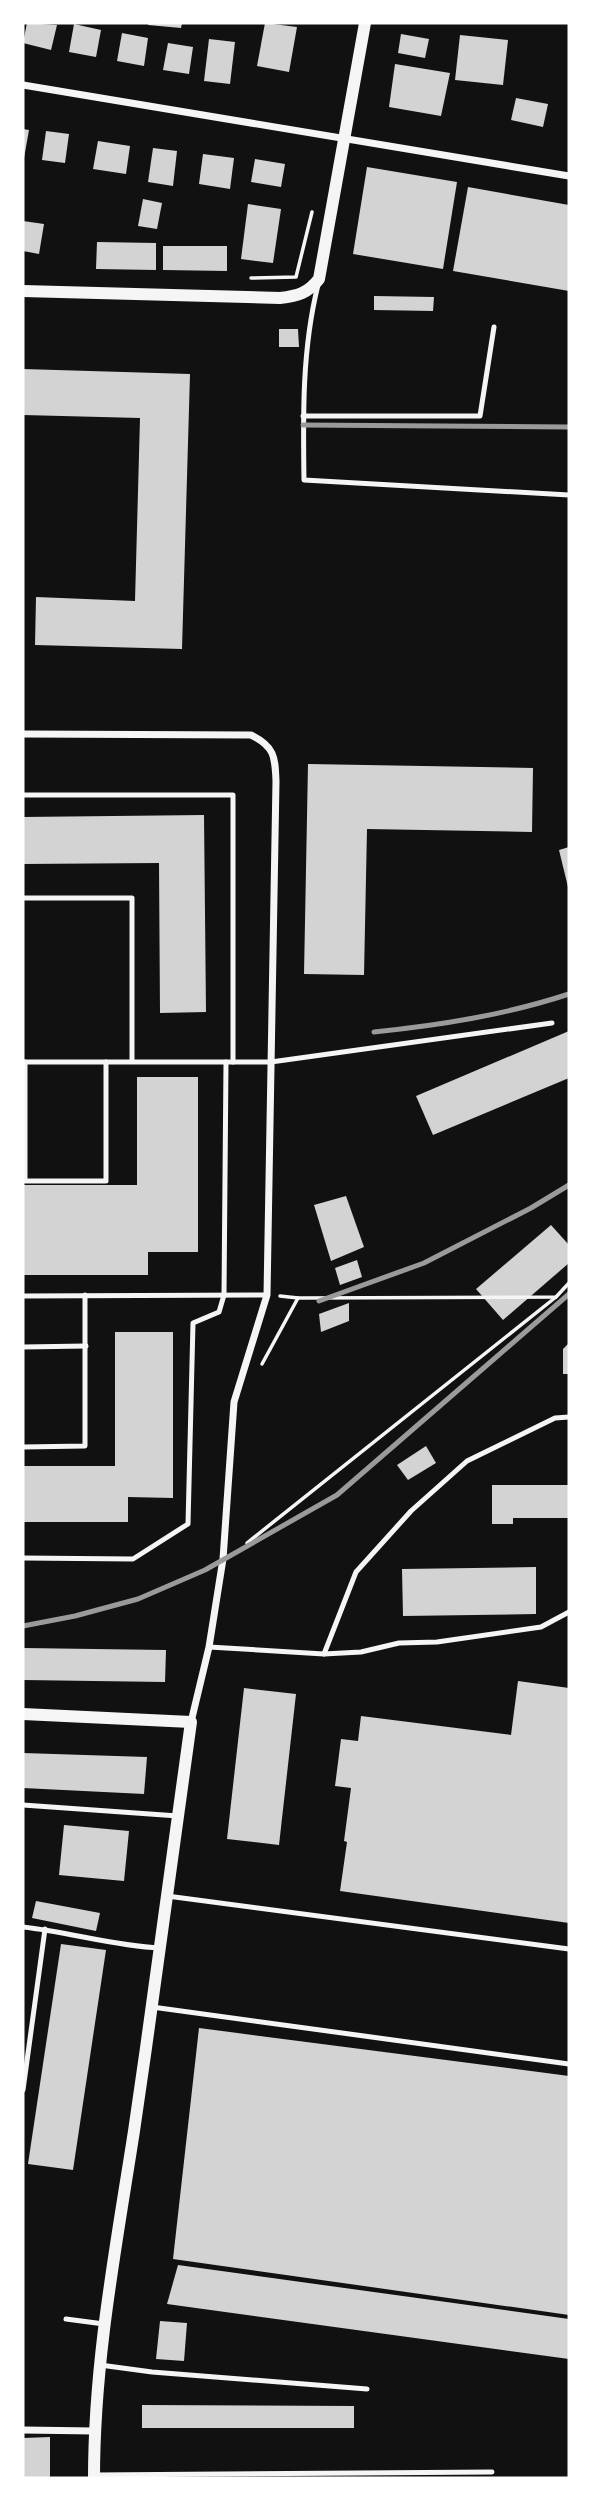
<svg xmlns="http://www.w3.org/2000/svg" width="592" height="2501" font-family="Barlow,sans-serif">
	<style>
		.building { fill: #d3d3d3 }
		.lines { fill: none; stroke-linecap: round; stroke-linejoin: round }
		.path { stroke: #f5f5f5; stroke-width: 3.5 }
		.service { stroke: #f5f5f5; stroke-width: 5 }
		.minor { stroke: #f5f5f5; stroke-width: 7 }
		.tertiary { stroke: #f5f5f5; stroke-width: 12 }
		.rail { stroke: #9a9a9a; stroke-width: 5 }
	</style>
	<rect width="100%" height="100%" fill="#111"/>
	<g class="building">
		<polygon points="27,23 57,25 51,50 23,43"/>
		<polygon points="148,23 182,23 181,28 148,25"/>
		<polygon points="265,23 297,27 289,72 257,66"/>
		<polygon points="74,24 101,30 96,57 69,52"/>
		<polygon points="122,33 148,38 144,66 117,61"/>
		<polygon points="401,34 429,39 425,58 398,53"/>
		<polygon points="460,35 508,40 503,85 455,80"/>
		<polygon points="209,39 235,42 230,84 204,81"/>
		<polygon points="168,43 193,47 189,74 163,70"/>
		<polygon points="395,64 450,73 441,116 389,107"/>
		<polygon points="516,98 548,104 543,127 511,120"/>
		<polygon points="23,129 29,130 24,158 23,158"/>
		<polygon points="46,131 69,134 65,163 42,160"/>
		<polygon points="98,141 130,146 126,174 93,169"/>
		<polygon points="153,148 177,151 173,186 148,182"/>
		<polygon points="203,154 234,158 230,189 199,184"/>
		<polygon points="255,159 285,164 281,187 251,182"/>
		<polygon points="367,167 457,182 443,269 353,254"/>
		<polygon points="468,187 569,205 569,291 453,271"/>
		<polygon points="143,199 162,203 157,229 138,226"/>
		<polygon points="248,204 281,209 273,263 241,259"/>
		<polygon points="23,221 44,224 39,254 23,251"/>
		<polygon points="97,242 156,243 156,270 96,269"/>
		<polygon points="163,246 227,246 227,271 163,270"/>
		<polygon points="374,296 434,297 433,311 374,310"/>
		<polygon points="279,329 298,329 299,347 279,347"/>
		<polygon points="23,369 190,374 182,649 35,645 36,597 135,601 140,418 23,415"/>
		<polygon points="308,764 533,768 532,832 367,829 364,975 304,974"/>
		<polygon points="204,815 206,1012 160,1013 159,863 23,864 23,817"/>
		<polygon points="569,847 569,887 568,887 559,850"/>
		<polygon points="569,1031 569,1078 433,1135 416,1096"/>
		<polygon points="137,1077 198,1077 198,1252 148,1252 148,1275 23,1275 23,1185 137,1185"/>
		<polygon points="346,1196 364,1247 331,1261 314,1205"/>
		<polygon points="551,1225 569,1245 569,1263 503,1320 476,1289"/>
		<polygon points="357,1260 362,1277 340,1285 335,1268"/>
		<polygon points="349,1303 349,1321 321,1332 319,1314"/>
		<polygon points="115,1332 173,1332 173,1498 128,1497 128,1522 23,1522 23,1466 115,1466"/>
		<polygon points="569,1343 569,1374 563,1374 563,1349"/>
		<polygon points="426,1446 436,1463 408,1480 397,1465"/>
		<polygon points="492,1485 569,1485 569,1518 513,1518 513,1524 492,1524"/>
		<polygon points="536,1567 536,1614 403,1616 402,1569"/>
		<polygon points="23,1648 166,1650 165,1682 23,1680"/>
		<polygon points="518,1681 569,1688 569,1923 340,1891 347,1842 344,1841 351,1788 335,1786 341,1739 358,1741 361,1716 511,1735"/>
		<polygon points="244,1688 296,1694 279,1845 227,1839"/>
		<polygon points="23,1753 147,1757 144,1794 23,1788"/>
		<polygon points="64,1825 129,1831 124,1881 59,1875"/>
		<polygon points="36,1901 100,1913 96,1931 32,1918"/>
		<polygon points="61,1944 106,1950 73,2170 28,2164"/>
		<polygon points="199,2028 569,2076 569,2315 173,2259"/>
		<polygon points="178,2265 569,2319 569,2359 167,2304"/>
		<polygon points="160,2321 187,2323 184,2361 156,2359"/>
		<polygon points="142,2405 354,2406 354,2428 142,2428"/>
		<polygon points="50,2437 50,2478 23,2478 23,2438"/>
	</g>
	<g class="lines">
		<g class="path">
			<polyline points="251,278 296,277 312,212"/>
			<polyline points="280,1296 298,1298 556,1297 569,1283"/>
			<polyline points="262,1364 298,1298"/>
			<polyline points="247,1543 556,1297"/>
		</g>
		<g class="service">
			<path d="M318,285c-16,64 -15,130 -14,195l265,15"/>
			<polyline points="303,416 480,416 494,327"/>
			<polyline points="23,795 233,795 233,1062"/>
			<polyline points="23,898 132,898 132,1061"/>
			<polyline points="23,1062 271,1062 552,1023"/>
			<polyline points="25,1062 25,1181 106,1181 106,1062"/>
			<polyline points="23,1296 267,1295"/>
			<polyline points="23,1347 86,1346"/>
			<polyline points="23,1447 85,1446 85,1295"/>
			<polyline points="23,1558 133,1559 188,1524 193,1323 219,1312 224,1295 226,1062"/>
			<polyline points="209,1647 324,1654 361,1652 399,1643 437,1642 541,1627 569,1612"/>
			<polyline points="324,1654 356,1572 411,1511 467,1461 555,1418 569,1417"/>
			<polyline points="23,1805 178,1816"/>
			<polyline points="167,1896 569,1949"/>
			<path d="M23,1927c46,5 91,19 137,21"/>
			<polyline points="152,2007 569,2064"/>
			<polyline points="23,2090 45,1929"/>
			<polyline points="66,2319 104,2324"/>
			<polyline points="100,2365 152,2372 367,2389"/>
			<polyline points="94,2475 492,2472"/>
		</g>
		<g class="minor">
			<polyline points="23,85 569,176"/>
			<path d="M23,734l228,1c24,12 24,22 25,46l-9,514 -33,107 -11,157 -14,88 -18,75"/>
			<polyline points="23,2430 94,2431"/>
		</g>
		<g class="tertiary">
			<path d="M23,291l257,7c18,-2 28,-5 39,-19l46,-256"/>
			<path d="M23,1714l168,8c-19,137 -37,273 -57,409 -18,116 -40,230 -40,347"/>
		</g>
		<g class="rail">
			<polyline points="303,425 569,427"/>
			<path d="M374,1032c67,-7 131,-17 195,-38"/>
			<polyline points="319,1301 424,1263 531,1208 569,1185"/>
			<polyline points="23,1626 75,1616 138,1599 205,1570 337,1495 569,1294"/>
		</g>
	</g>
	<rect width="592" height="2501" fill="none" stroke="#ffffff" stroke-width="49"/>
</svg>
